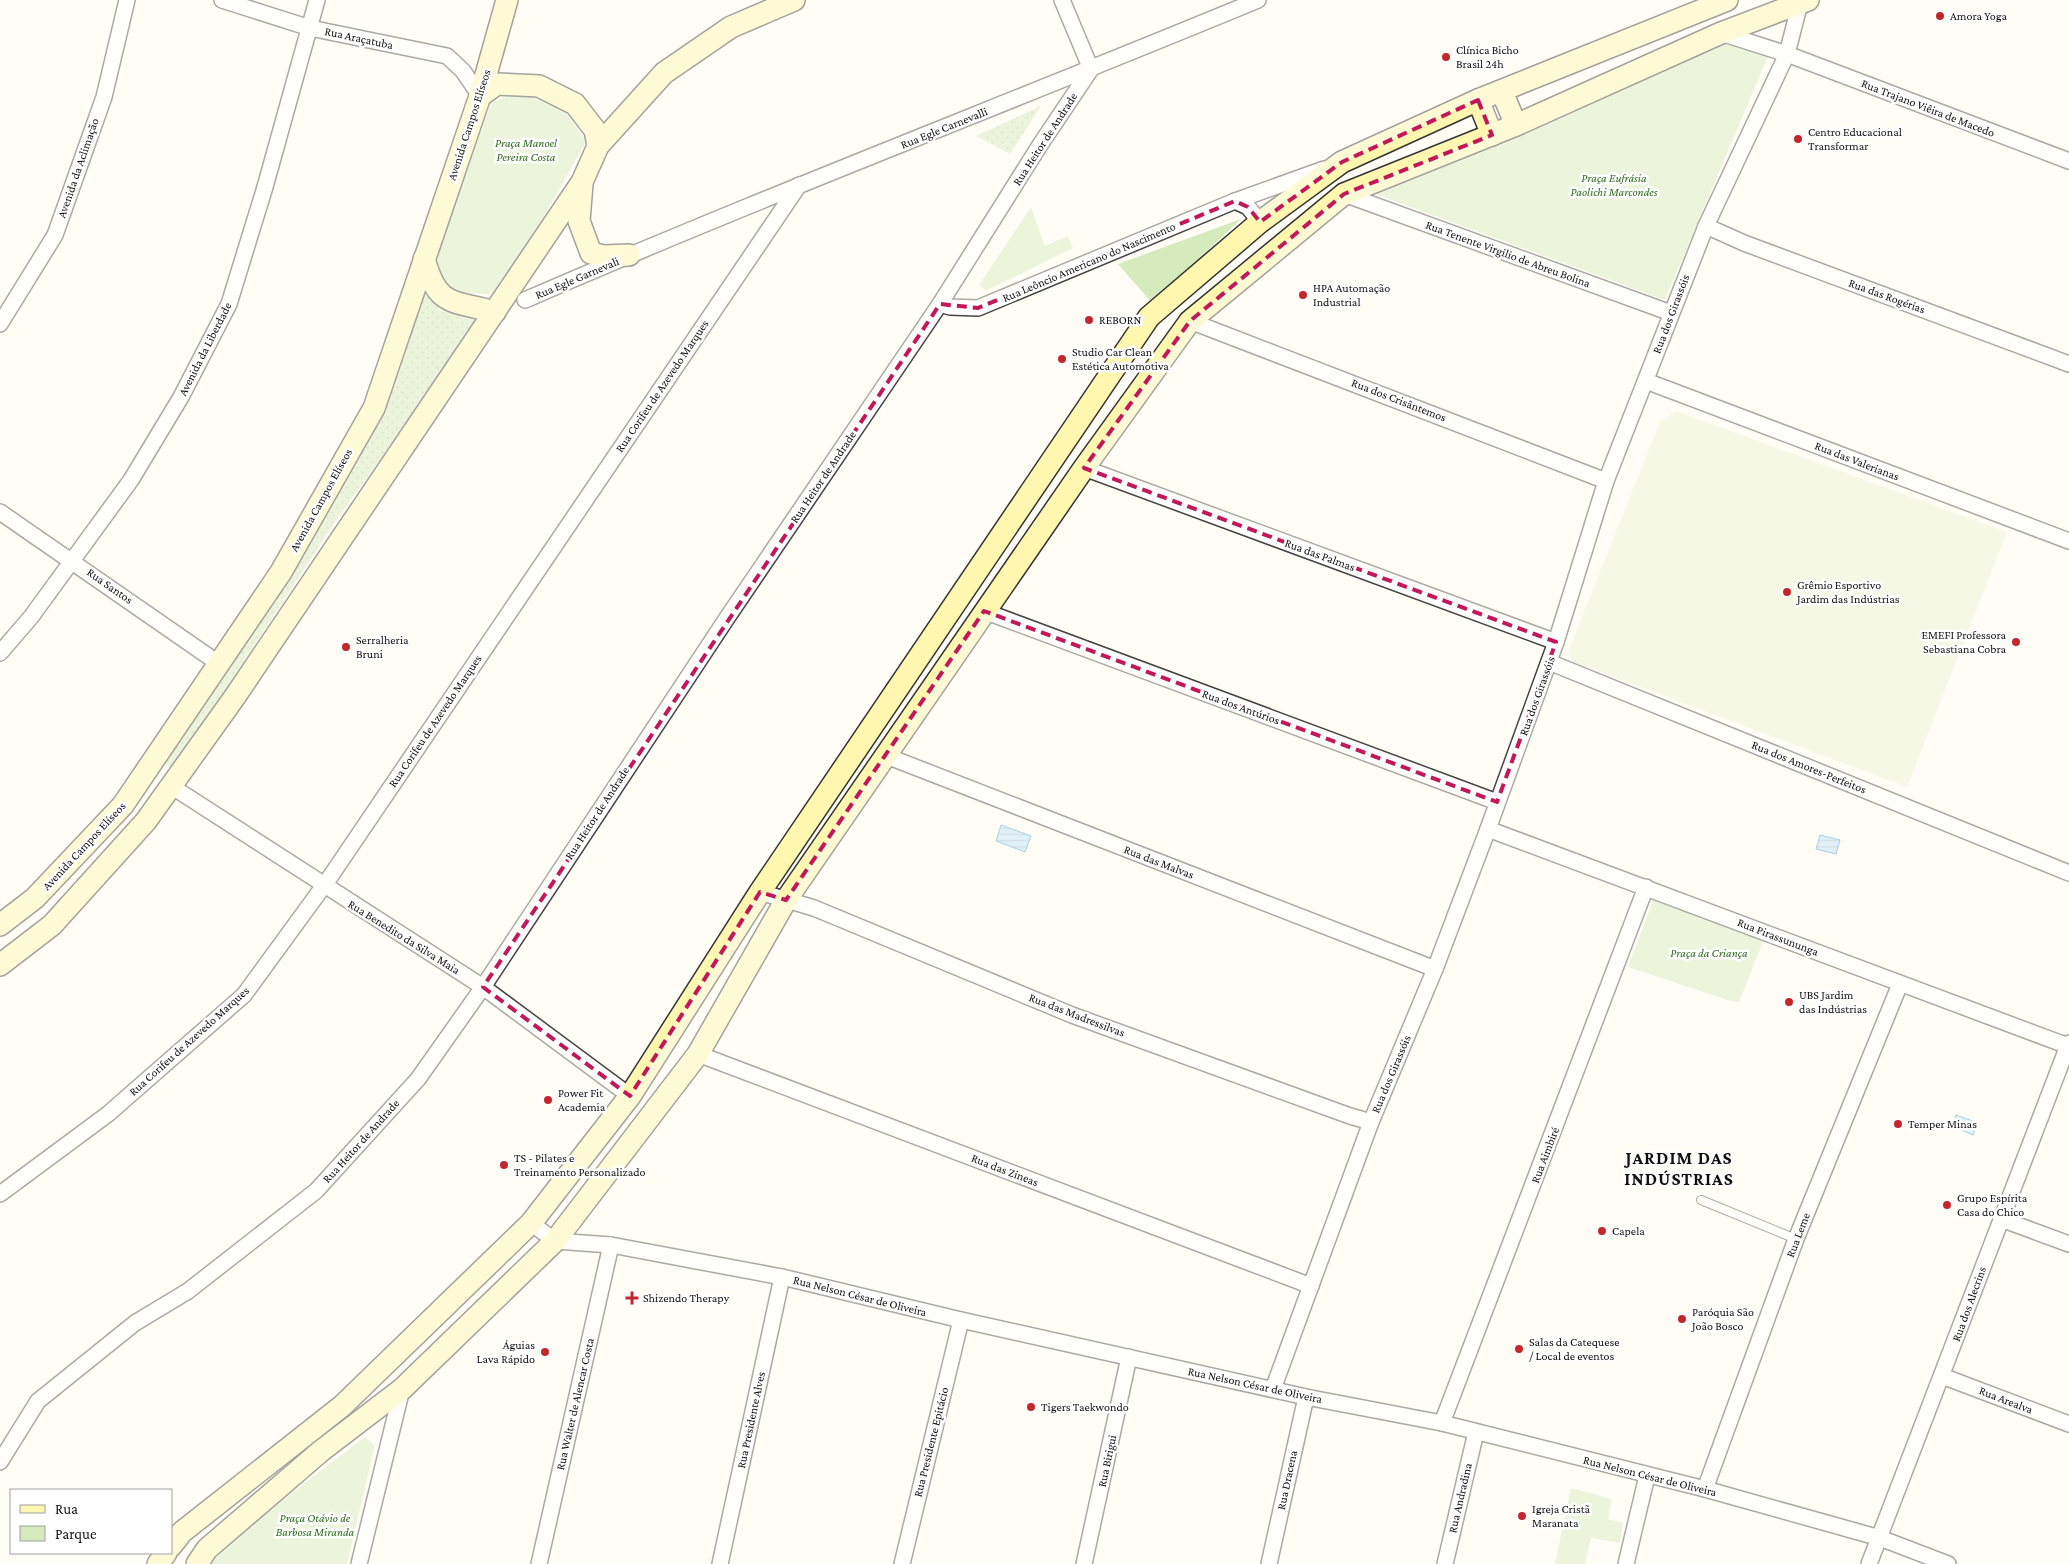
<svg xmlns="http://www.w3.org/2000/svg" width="2069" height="1564" font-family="'Crimson Pro',serif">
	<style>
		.grass { fill: url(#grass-dots) }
		.park { fill: #d5ebbd }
		.pitch { fill: #e6f2cf }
		.water { fill: url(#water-rules); stroke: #3f96cf }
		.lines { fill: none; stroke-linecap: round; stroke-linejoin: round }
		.lane-casing { stroke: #444; stroke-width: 10 }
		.street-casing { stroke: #444; stroke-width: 18 }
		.secondary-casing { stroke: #333; stroke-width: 24 }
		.lane { stroke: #fff; stroke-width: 8 }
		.street { stroke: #fff; stroke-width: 15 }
		.secondary { stroke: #fff6b0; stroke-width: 21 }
		.marked { fill: none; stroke: #c2185b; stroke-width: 4; stroke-dasharray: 10 6; stroke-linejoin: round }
		.poi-dot { fill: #c4262e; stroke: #fff; stroke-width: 2 }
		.labels { text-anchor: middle; stroke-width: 5; stroke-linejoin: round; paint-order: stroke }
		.poi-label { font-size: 12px; fill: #111; stroke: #fff; text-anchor: start }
		.street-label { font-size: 12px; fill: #111; stroke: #fff }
		.park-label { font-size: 12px; font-style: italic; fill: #2f6b1f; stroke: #fff }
		.district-label { font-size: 18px; font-weight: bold; letter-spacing: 1px; fill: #111; stroke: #fff }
	</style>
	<defs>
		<pattern id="grass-dots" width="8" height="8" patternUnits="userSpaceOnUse" patternTransform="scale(1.25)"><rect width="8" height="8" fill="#d5ebbd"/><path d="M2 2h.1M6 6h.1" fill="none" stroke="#b6c8a1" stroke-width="1.8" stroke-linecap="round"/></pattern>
		<pattern id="water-rules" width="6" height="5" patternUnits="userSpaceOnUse" patternTransform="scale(1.25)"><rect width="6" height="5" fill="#b9e0f7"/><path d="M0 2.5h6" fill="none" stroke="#9ebfd3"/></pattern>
	</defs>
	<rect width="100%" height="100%" fill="#fffdf5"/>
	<g class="grass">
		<polygon points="1041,106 1010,154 976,136"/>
		<polygon points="425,291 441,311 485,314 337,519 173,769 162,761 287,578 337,497 382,414"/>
	</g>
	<g class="park">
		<polygon points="1724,37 1769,54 1665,300 1375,194"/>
		<polygon points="517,92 564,109 585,140 584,145 500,295 453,292 442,278 436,258 491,103"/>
		<polygon points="1031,207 1045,246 1068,236 1073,248 986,291 979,285"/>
		<polygon points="1241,219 1152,303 1118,264"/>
		<polygon points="1654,898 1766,934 1739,1002 1727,1000 1628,967"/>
		<polygon points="365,1437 375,1445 347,1564 211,1564 232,1538"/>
		<polygon points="1571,1488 1612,1499 1608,1519 1623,1523 1620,1543 1591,1538 1585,1564 1555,1564"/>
	</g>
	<polygon class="pitch" points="1676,411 2007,532 1907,787 1573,662 1568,652 1660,422"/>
	<g class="water">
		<polygon points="1001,825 1031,836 1025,852 996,841"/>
		<polygon points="1820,835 1840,840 1836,854 1816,849"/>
		<polygon points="1956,1115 1978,1123 1973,1135 1952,1126"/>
	</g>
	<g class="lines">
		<defs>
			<polyline id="lane" points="1701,1200 1796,1239"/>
			<g id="street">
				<polyline points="222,0 310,28 447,56 463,71 480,96"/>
				<polyline points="1721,33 1787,54 2069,161"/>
				<polyline points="1344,194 1671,313"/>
				<polyline points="1235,201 1248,207 1260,222"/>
				<polyline points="1706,226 1744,243 2069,364"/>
				<path d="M525,300c242,-105 489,-199 733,-300"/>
				<polyline points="940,304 950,307 978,308 1235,201 1324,169"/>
				<polyline points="1190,321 1606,481"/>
				<polyline points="0,324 55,235 104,97 127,0"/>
				<polyline points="1646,381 2069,541"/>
				<polyline points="1084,468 1556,642"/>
				<polyline points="0,512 218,663"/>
				<polyline points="984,611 1497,802"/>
				<polyline points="0,653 31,617 131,480 181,397 229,304 265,187 317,0"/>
				<polyline points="1549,662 2069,873"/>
				<polyline points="884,755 1435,969"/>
				<polyline points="171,786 483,987 630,1096"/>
				<polyline points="1488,829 2068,1046"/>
				<polyline points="760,892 814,908 1072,1015 1350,1116 1371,1122"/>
				<polyline points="698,1054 1311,1286"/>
				<polyline points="0,1194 108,1114 244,995 328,880 799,185"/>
				<polyline points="2001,1219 2069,1244"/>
				<polyline points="531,1223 555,1241 611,1245 782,1277 961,1320 1306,1397 1442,1423 1705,1489 1880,1538 1948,1564"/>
				<polyline points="1942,1376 2069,1424"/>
				<polyline points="1273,1389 1371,1122 1435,969 1488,829 1556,642 1606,481 1706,226 1787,54 1800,3"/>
				<polyline points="1442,1423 1646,887"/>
				<polyline points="0,1462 38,1401 135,1323 188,1291 316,1191 418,1079 483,987 727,618 940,304 1040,145 1091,69 1062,0"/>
				<polyline points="1705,1489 1796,1239 1900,984"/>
				<polyline points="359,1564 402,1389"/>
				<polyline points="539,1564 611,1245"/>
				<polyline points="720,1564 782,1277"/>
				<polyline points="902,1564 961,1320"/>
				<polyline points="1084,1564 1129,1357"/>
				<polyline points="1269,1564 1306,1397"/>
				<polyline points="1445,1564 1476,1432"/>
				<polyline points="1626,1564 1647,1476"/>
				<polyline points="1869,1564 2069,1043"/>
			</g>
			<g id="secondary">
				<polyline points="1502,92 1516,125"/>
				<polyline points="1478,100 1492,135"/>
				<polyline points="598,146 664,73 731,27 794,0"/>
				<polyline points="582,184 579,221 591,253 604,256 629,255"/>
				<path d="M424,259c14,49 28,41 71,53"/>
				<polyline points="0,925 35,898 123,805 281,572 374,408 480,96 507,0"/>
				<polyline points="0,965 52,925 146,821 234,698 582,182 598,146 595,130 575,104 539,86 497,84 480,96"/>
				<polyline points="171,1546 182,1532 342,1406 531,1223 630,1096 760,892 1149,317 1260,222 1342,162 1478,100 1727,0"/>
				<polyline points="158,1564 166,1553"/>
				<polyline points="197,1564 207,1549 321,1451 402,1389 555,1241 698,1054 786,900 1084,468 1190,321 1344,194 1516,125 1721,33 1808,0"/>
			</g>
		</defs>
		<use href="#lane" class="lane-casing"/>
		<use href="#street" class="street-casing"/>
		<use href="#secondary" class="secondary-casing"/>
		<use href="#lane" class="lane"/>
		<use href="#street" class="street"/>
		<use href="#secondary" class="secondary"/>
	</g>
	<path d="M0 0H2069V1564H0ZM1478,100l14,35 -148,59 -154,127 -106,147 472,174 -59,160 -513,-191 -198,289 -26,-8 -130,204 -147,-109 457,-683 38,4 257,-107 13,6 12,15 82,-60z" fill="#fffdf5" fill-opacity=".55" fill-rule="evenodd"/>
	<path class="marked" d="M1478,100l14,35 -148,59 -154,127 -106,147 472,174 -59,160 -513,-191 -198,289 -26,-8 -130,204 -147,-109 457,-683 38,4 257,-107 13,6 12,15 82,-60z"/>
	<g class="poi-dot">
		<circle cx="1940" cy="16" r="5"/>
		<circle cx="1446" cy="57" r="5"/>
		<circle cx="1798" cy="139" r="5"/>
		<circle cx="1303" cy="295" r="5"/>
		<circle cx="1089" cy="320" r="5"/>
		<circle cx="1062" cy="359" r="5"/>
		<circle cx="1787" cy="592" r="5"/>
		<circle cx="2016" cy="642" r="5"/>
		<circle cx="346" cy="647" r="5"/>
		<circle cx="1789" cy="1002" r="5"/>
		<circle cx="548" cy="1100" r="5"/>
		<circle cx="1898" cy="1124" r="5"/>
		<circle cx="504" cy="1165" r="5"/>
		<circle cx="1947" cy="1205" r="5"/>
		<circle cx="1602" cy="1231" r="5"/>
		<path d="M629.5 1290.5h5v5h5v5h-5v5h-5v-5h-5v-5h5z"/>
		<circle cx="1682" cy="1319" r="5"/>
		<circle cx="1519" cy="1349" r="5"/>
		<circle cx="545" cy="1352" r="5"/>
		<circle cx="1031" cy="1407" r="5"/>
		<circle cx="1522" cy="1516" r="5"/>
	</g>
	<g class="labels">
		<g class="poi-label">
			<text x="1950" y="20">Amora Yoga</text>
			<text x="1456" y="54">Clínica Bicho<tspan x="1456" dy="14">Brasil 24h</tspan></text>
			<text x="1808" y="136">Centro Educacional<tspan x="1808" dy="14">Transformar</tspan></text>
			<text x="1313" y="292">HPA Automação<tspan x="1313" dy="14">Industrial</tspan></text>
			<text x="1099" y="324">REBORN</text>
			<text x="1072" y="356">Studio Car Clean<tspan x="1072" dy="14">Estética Automotiva</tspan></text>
			<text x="1797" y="589">Grêmio Esportivo<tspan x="1797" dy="14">Jardim das Indústrias</tspan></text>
			<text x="2006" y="639" text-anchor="end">EMEFI Professora<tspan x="2006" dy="14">Sebastiana Cobra</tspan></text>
			<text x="356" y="644">Serralheria<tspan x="356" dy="14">Bruni</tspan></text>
			<text x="1799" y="999">UBS Jardim<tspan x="1799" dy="14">das Indústrias</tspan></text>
			<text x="558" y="1097">Power Fit<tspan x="558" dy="14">Academia</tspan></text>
			<text x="1908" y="1128">Temper Minas</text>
			<text x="514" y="1162">TS - Pilates e<tspan x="514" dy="14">Treinamento Personalizado</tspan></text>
			<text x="1957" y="1202">Grupo Espírita<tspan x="1957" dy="14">Casa do Chico</tspan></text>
			<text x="1612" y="1235">Capela</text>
			<text x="643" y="1302">Shizendo Therapy</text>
			<text x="1692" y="1316">Paróquia São<tspan x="1692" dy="14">João Bosco</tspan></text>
			<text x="1529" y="1346">Salas da Catequese<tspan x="1529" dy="14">/ Local de eventos</tspan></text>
			<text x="535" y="1349" text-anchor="end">Águias<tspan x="535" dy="14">Lava Rápido</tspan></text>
			<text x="1041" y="1411">Tigers Taekwondo</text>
			<text x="1532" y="1513">Igreja Cristã<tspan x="1532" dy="14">Maranata</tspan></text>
		</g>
		<g class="street-label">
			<text transform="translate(359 38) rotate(12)" y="4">Rua Araçatuba</text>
			<text transform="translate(1928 108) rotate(21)" y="4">Rua Trajano Viêira de Macedo</text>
			<text transform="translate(469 125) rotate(-72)" y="4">Avenida Campos Elíseos</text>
			<text transform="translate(944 128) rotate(-22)" y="4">Rua Egle Carnevalli</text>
			<text transform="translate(1045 139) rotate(-57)" y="4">Rua Heitor de Andrade</text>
			<text transform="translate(78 168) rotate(-71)" y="4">Avenida da Aclimação</text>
			<text transform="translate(1508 254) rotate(20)" y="4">Rua Tenente Virgilio de Abreu Bolina</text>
			<text transform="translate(1089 262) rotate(-23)" y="4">Rua Leôncio Americano do Nascimento</text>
			<text transform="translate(577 278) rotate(-23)" y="4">Rua Egle Garnevali</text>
			<text transform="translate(1887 296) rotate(20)" y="4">Rua das Rogérias</text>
			<text transform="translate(1671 314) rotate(-69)" y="4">Rua dos Girassóis</text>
			<text transform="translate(205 349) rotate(-63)" y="4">Avenida da Liberdade</text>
			<text transform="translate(662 386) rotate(-56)" y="4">Rua Corifeu de Azevedo Marques</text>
			<text transform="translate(1399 400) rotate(21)" y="4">Rua dos Crisântemos</text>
			<text transform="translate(1857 461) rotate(21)" y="4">Rua das Valerianas</text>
			<text transform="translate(823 477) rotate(-56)" y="4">Rua Heitor de Andrade</text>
			<text transform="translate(321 500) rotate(-61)" y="4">Avenida Campos Elíseos</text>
			<text transform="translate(1320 555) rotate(20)" y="4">Rua das Palmas</text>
			<text transform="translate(110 586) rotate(35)" y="4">Rua Santos</text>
			<text transform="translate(1537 696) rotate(-70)" y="4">Rua dos Girassóis</text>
			<text transform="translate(1241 707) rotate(20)" y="4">Rua dos Antúrios</text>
			<text transform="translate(435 721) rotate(-56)" y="4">Rua Corifeu de Azevedo Marques</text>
			<text transform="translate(1809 767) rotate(22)" y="4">Rua dos Amores-Perfeitos</text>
			<text transform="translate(597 813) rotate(-57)" y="4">Rua Heitor de Andrade</text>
			<text transform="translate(84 846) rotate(-47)" y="4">Avenida Campos Elíseos</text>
			<text transform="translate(1159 862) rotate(21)" y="4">Rua das Malvas</text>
			<text transform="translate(404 937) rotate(32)" y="4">Rua Benedito da Silva Maia</text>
			<text transform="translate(1778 937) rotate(21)" y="4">Rua Pirassununga</text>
			<text transform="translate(1077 1015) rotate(21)" y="4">Rua das Madressilvas</text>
			<text transform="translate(189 1041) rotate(-42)" y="4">Rua Corifeu de Azevedo Marques</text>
			<text transform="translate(1391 1074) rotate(-67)" y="4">Rua dos Girassóis</text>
			<text transform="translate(361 1141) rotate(-48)" y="4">Rua Heitor de Andrade</text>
			<text transform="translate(1545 1155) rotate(-69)" y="4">Rua Aimbiré</text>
			<text transform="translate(1005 1170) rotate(21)" y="4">Rua das Zineas</text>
			<text transform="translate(1798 1235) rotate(-69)" y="4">Rua Leme</text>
			<text transform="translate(860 1296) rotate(14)" y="4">Rua Nelson César de Oliveira</text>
			<text transform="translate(1969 1304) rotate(-70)" y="4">Rua dos Alecrins</text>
			<text transform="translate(1255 1385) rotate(12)" y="4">Rua Nelson César de Oliveira</text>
			<text transform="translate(2006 1400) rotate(21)" y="4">Rua Arealva</text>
			<text transform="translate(575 1404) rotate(-77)" y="4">Rua Walter de Alencar Costa</text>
			<text transform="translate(751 1420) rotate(-78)" y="4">Rua Presidente Alves</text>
			<text transform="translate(931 1442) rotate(-76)" y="4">Rua Presidente Epitácio</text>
			<text transform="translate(1107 1461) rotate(-78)" y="4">Rua Birigui</text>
			<text transform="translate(1650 1476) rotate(14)" y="4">Rua Nelson César de Oliveira</text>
			<text transform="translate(1287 1480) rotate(-78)" y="4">Rua Dracena</text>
			<text transform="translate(1460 1498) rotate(-77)" y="4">Rua Andradina</text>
		</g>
		<g class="park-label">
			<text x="526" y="147">Praça Manoel<tspan x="526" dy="14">Pereira Costa</tspan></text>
			<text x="1614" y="182">Praça Eufrásia<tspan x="1614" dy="14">Paolichi Marcondes</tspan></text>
			<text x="1709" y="957">Praça da Criança</text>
			<text x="315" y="1522">Praça Otávio de<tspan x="315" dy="14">Barbosa Miranda</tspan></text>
		</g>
		<g class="district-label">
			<text x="1679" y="1164">JARDIM DAS<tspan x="1679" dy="21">INDÚSTRIAS</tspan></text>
		</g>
	</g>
	<rect x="10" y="1489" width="162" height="65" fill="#ffffff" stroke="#a0a0a0"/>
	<rect x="20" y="1505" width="25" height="8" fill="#fff6b0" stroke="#a0a0a0"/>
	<text x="55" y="1514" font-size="15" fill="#111111">Rua</text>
	<rect x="20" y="1526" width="25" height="15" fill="#d5ebbd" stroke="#a0a0a0"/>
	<text x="55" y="1539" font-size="15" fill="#111111">Parque</text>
</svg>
